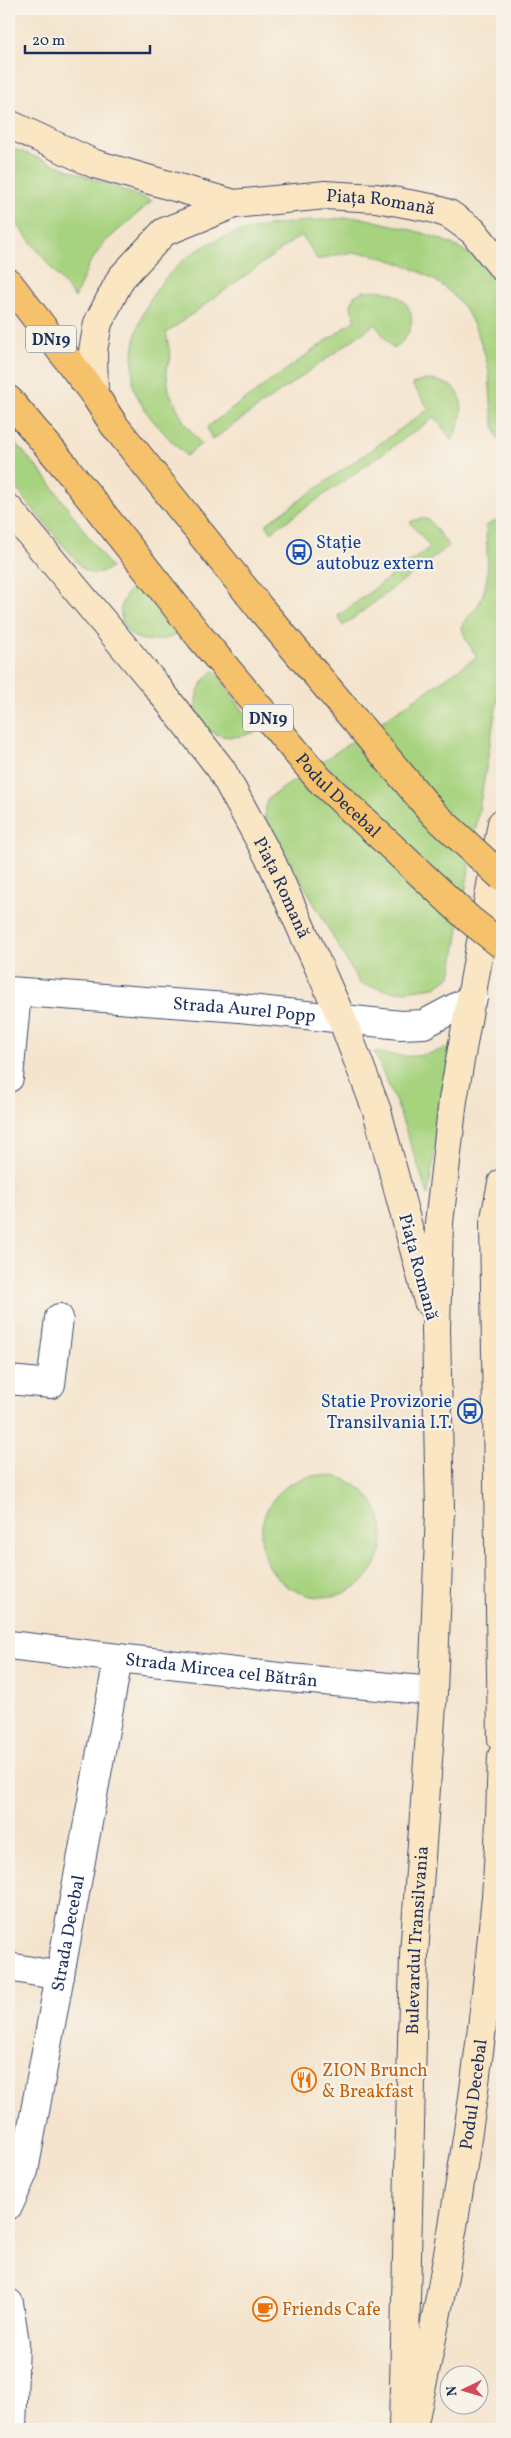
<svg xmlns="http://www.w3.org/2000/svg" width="511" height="2438" font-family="Vollkorn,serif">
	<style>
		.green { fill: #a7d37f; stroke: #61816e }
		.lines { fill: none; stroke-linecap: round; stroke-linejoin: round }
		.street-casing { stroke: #3c4a6f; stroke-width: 30 }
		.secondary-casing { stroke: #3c4a6f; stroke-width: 30 }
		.primary-casing { stroke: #3c4a6f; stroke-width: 30 }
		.street { stroke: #fff; stroke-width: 28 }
		.secondary { stroke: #fbe6c4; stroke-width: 28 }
		.primary { stroke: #f5c16b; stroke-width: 28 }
		.primary-bridge-casing { stroke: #3c4a6f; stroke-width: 30; stroke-linecap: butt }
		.primary-bridge { stroke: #f5c16b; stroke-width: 28 }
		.labels { text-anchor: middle; stroke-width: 4.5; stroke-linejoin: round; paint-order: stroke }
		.shield { fill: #f7f3e8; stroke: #5d6a87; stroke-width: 1 }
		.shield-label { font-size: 16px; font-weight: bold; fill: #1b2f5e }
		.street-label { font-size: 18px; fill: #1b2f5e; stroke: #f7f3e8 }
		.transit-label { font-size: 18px; fill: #164399; stroke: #f7f3e8; text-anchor: start }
		.food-label { font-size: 18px; fill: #c56008; stroke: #f7f3e8; text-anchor: start }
	</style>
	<rect width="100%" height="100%" fill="#f7f3e8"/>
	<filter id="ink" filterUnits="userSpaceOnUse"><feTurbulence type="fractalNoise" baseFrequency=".02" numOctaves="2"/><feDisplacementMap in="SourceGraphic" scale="10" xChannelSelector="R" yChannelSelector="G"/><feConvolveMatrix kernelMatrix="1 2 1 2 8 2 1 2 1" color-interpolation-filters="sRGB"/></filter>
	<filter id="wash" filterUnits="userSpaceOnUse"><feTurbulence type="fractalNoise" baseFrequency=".0096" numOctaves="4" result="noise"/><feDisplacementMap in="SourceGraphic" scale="20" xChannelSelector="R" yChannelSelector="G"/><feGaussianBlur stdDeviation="1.12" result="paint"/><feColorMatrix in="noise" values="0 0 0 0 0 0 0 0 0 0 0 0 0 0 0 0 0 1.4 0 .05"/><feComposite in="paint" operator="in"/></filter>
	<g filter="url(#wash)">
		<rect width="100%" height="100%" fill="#f4e4cd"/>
		<g class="green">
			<polygon points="9,147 152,201 105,242 89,264 75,298 9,214"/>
			<path d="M358,217c51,13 118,21 144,73v154c-13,-13 -10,-61 -15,-81 -14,-55 -35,-80 -88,-100 -15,-5 -30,-11 -47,-10 -11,0 -23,4 -34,7l-17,-25 -135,98 5,25 -5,11 3,22 15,31 17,22 -15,12c-18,-19 -39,-38 -50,-62 -4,-7 -3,-18 -3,-26 -3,-57 37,-111 91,-131 41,-15 91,-16 134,-20z"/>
			<path d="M363,291c10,-1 21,-1 30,3 27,12 22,42 0,55l-18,-25 -163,116 -5,-13 148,-107 -4,-14 3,-10z"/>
			<path d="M425,380c44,1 42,30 27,61l-17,-24 -164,115 -5,-8 163,-115 -17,-25z"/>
			<path d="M9,436l35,39 67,93c-11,5 -18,8 -29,0l-73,-88z"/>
			<path d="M502,517v156l-51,303 -16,11 -39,5 -36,-8 -95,-167 2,-18 210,-142 -11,-17 -4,-12c4,-12 12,-15 17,-25 13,-23 7,-52 7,-77z"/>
			<polygon points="421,518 429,520 449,546 343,626 338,616 430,547 410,522"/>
			<path d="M139,576l40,58c-17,8 -45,13 -55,-9 -3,-6 -4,-15 -2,-22 4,-10 11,-18 17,-27z"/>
			<path d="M214,670l44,61c-25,9 -35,8 -58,-5 -8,-25 -5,-38 14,-56z"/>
			<path d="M451,1046l-23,149 -31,-90 -23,-53c33,6 45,7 77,-6z"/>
			<circle cx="322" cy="1536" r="61"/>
		</g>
	</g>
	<g filter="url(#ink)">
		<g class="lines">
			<defs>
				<g id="street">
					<path id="s1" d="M9,991l231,17 161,17 23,-1 49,-26"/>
					<polyline points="9,1078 17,993"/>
					<polyline points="9,1380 51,1384 59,1318"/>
					<path id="s2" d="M9,1645l270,32 154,14"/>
					<polyline points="9,1967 60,1976"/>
					<path id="s3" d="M9,2205l15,-34 94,-512"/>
					<polyline points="9,2303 15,2343 12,2429"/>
				</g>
				<g id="secondary">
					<polyline points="9,124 95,164 234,204"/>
					<path id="s4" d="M94,394l-1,-43 5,-28 23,-45 43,-46 70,-28 91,-9 51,3 55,10 18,6 24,17 29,36"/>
					<path id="s5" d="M9,509l146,175 66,85 51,94 70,156 35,92 51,190"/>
					<polyline points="502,1183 494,1223 502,1739"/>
					<path id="s6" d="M415,2418c38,-169 64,-339 80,-511 5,-50 5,-101 7,-151"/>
					<path id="s7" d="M403,2429l11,-475 19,-263 7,-180 -4,-182 3,-106 14,-123 49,-277"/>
				</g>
				<g id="primary">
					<polyline points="9,283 94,394 114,425"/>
					<polyline points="9,400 63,464"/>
				</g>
			</defs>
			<use href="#street" class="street-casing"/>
			<use href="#secondary" class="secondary-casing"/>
			<use href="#primary" class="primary-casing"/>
			<use href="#street" class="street"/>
			<use href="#secondary" class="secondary"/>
			<use href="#primary" class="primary"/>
			<defs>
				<g id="primary-bridge">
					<polyline points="114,425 260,608 434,814 502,877"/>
					<path id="s8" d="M63,464l137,173 119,142 150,140 33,26"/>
				</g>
			</defs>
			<use href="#primary-bridge" class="primary-bridge-casing"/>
			<use href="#primary-bridge" class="primary-bridge"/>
		</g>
	</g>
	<defs>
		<symbol id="bus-ring" viewBox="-11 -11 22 22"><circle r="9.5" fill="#f7f3e8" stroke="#1a4fb4" stroke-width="1.5"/><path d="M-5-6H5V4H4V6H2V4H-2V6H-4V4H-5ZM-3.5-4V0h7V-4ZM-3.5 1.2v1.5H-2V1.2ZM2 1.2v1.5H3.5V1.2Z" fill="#1a4fb4"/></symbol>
		<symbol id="restaurant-ring" viewBox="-11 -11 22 22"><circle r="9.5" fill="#f7f3e8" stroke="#e8710a" stroke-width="1.5"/><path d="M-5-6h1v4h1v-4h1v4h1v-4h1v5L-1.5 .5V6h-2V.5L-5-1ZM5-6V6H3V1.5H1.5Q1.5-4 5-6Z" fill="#e8710a"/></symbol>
		<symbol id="cafe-ring" viewBox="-11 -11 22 22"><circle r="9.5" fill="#f7f3e8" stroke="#e8710a" stroke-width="1.5"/><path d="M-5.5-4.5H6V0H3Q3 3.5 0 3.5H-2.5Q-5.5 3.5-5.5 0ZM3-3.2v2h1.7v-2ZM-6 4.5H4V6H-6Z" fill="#e8710a"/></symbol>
	</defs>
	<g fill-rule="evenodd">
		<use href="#bus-ring" x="285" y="538" width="28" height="28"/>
		<use href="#bus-ring" x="456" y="1397" width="28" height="28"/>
		<use href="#restaurant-ring" x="290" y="2066" width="28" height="28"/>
		<use href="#cafe-ring" x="251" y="2295" width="28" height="28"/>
	</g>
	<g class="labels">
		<g class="shield">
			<rect x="26" y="325.5" width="50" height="27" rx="4"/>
			<rect x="243" y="704.5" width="50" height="27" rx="4"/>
		</g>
		<g class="shield-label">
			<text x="51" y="345">DN19</text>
			<text x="268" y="724">DN19</text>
		</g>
		<g class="street-label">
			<text dy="6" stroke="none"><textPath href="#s4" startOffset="408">Piața Romană</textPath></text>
			<text dy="6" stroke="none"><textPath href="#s8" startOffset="431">Podul Decebal</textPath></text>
			<text dy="6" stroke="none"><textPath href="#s5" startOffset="469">Piața Romană</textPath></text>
			<text dy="6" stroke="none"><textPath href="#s1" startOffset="236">Strada Aurel Popp</textPath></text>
			<text transform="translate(419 1267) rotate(75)" y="6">Piața Romană</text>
			<text dy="6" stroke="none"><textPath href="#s2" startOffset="214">Strada Mircea cel Bătrân</textPath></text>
			<text dy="6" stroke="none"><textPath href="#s3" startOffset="279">Strada Decebal</textPath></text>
			<text dy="6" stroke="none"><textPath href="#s7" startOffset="489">Bulevardul Transilvania</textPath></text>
			<text dy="6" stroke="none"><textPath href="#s6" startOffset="329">Podul Decebal</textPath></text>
		</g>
		<g class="transit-label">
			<text x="316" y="548">Stație<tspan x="316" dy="21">autobuz extern</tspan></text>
			<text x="452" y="1407" text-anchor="end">Statie Provizorie<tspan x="452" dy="21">Transilvania I.T.</tspan></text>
		</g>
		<g class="food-label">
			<text x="322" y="2076">ZION Brunch<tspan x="322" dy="21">&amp; Breakfast</tspan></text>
			<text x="282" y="2315">Friends Cafe</text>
		</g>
	</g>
	<rect width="511" height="2438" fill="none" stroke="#f7f3e8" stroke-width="30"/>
	<g transform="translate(464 2390) rotate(265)"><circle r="24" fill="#f7f3e8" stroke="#9fa5b1"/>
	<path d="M0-4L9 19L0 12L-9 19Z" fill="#d1495b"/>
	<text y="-8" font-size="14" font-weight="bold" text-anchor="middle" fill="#1b2f5e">N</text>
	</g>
	<path d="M25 45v8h125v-8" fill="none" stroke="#1b2f5e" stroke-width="2.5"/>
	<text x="32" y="45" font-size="15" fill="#1b2f5e" stroke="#f7f3e8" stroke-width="4" paint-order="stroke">20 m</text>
</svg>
